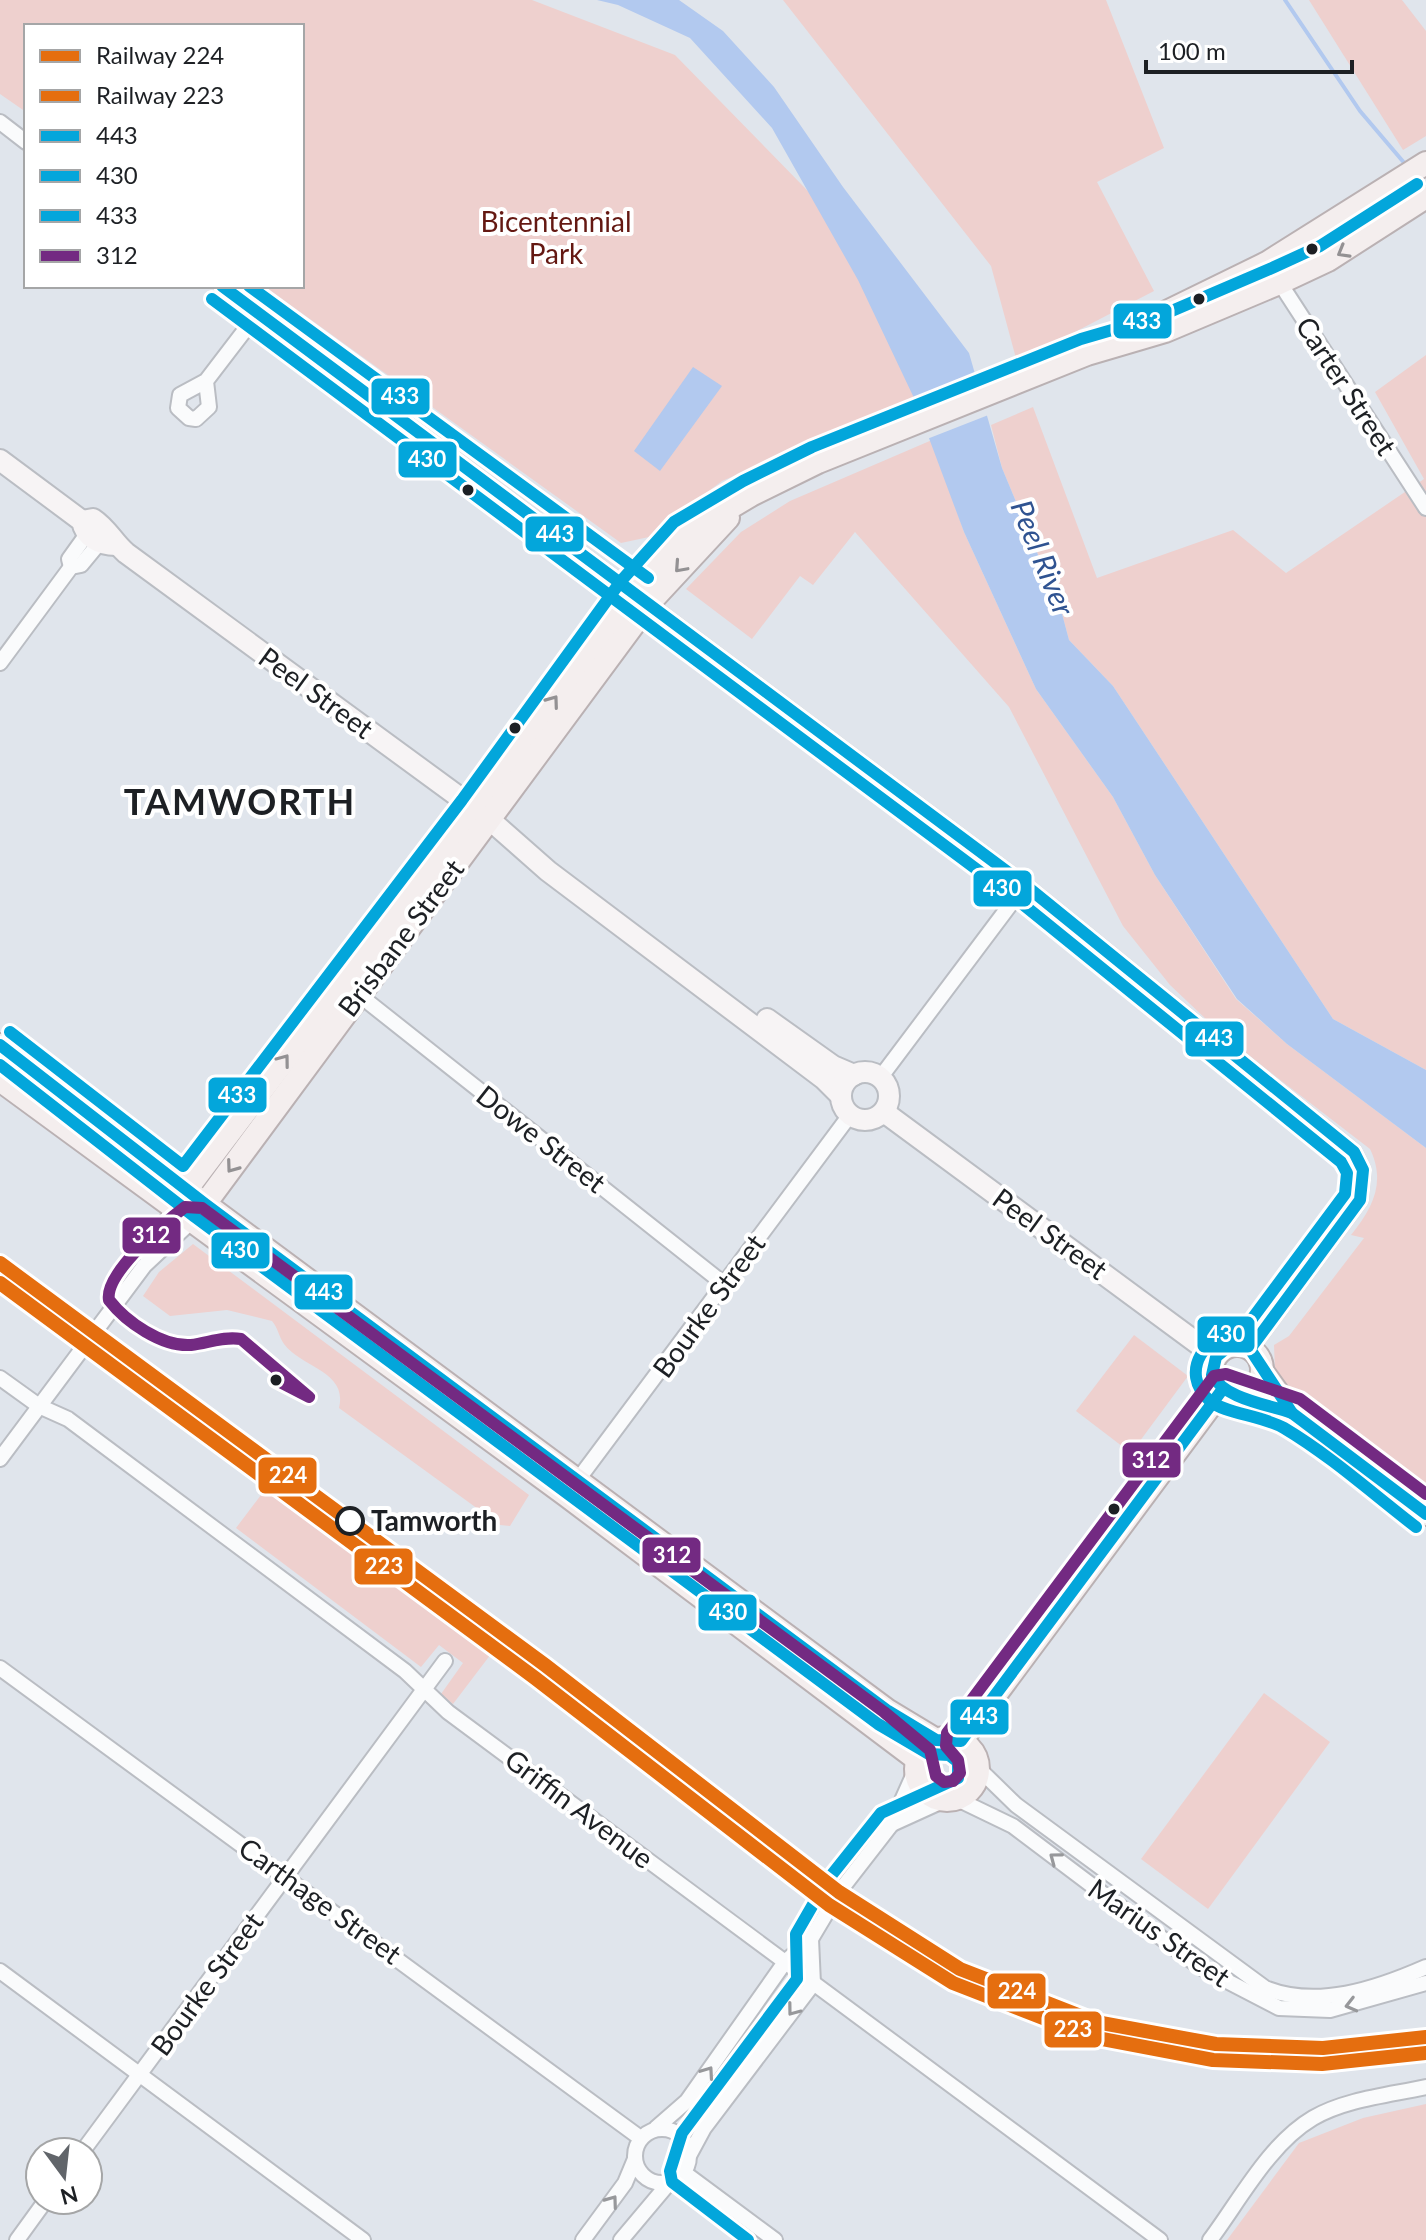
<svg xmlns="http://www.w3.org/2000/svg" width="1426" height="2240" font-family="Lato,sans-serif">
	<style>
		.green { fill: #eed0ce }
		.water { fill: #b2c9ef }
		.pier { fill: #e0e5ec }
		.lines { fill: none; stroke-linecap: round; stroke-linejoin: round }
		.stream { stroke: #b2c9ef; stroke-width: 4 }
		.street-casing { stroke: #babdc3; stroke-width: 18 }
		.secondary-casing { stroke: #babdc3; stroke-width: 24 }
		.primary-casing { stroke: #bab1b3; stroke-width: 26 }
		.street { stroke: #fafbfc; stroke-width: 14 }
		.secondary { stroke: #f7f4f5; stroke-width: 20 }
		.primary { stroke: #f4eeee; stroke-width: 22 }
		.bus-1-casing { stroke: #fff; stroke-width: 18 }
		.bus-2-casing { stroke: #fff; stroke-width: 18 }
		.bus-3-casing { stroke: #fff; stroke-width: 18 }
		.bus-4-casing { stroke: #fff; stroke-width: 18 }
		.bus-1 { stroke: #03a6db; stroke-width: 12 }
		.bus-2 { stroke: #03a6db; stroke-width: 12 }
		.bus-3 { stroke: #03a6db; stroke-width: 12 }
		.bus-4 { stroke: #732a82; stroke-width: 12 }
		.rail-1-casing { stroke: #fff; stroke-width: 20 }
		.rail-2-casing { stroke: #fff; stroke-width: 20 }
		.rail-1 { stroke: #e56e0f; stroke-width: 14 }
		.rail-2 { stroke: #e56e0f; stroke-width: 14 }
		.oneway { stroke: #939193 }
		.oneway2 { stroke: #97989b }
		.bus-dot { fill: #1d2024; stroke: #fff; stroke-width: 3 }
		.stop-dot { fill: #fff; stroke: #1d2024; stroke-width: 4 }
		.labels { text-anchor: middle; stroke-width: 8; stroke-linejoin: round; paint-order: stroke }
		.park-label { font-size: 28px; fill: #641812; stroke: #fff }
		.street-label { font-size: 28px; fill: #1d2024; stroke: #fff }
		.stop-label { font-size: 28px; font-weight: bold; fill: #1d2024; stroke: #fff; text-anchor: start }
		.water-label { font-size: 30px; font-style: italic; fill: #2f5391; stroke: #fff }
		.district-label { font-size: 36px; font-weight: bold; letter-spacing: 2px; fill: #1d2024; stroke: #fff }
		.line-badge { stroke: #fff; stroke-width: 3 }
		.badge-label { font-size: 22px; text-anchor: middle; font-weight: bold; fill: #fff }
	</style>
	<rect width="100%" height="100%" fill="#e0e5ec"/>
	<g class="green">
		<polygon points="0,0 532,0 675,55 843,227 929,395 722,481 649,537 621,543 264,286 302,286 302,26 26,26 26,112 0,94"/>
		<polygon points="783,0 1106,0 1164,148 1097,182 1154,291 1017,362 991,266"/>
		<polygon points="1309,0 1402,0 1426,31 1426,136 1403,150"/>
		<polygon points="1426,355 1426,1070 1333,1019 1113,686 1069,640 1061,610 1002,468 991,425 1033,407 1097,578 1233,530 1286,573 1424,479 1375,392"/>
		<path d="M932,440l32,92 72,157 77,108 42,78 81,124 51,45 139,104v345l-146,-111 -5,-10 -1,-27 15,-9 75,-98 -13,-3c22,-27 35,-53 19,-86l-144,-111 -56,-53 -47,-59 -114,-219 -154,-175 -42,53 -13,-9 -48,63 -66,-50 55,-57 49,-31z"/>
		<path d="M193,1244l336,251 -19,31 -10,-1 -161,-117c9,-37 -37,-40 -55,-64 -5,-7 -6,-16 -12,-23l-45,-11 -57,6 -27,-20 16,-24z"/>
		<polygon points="1134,1335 1188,1376 1131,1453 1076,1411"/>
		<polygon points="267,1487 491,1654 453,1704 441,1694 463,1663 439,1645 421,1667 236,1528"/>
		<polygon points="1264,1693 1330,1742 1208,1909 1141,1859"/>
		<polygon points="1426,2104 1426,2240 1227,2240 1299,2143 1363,2118"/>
	</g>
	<g class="water">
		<polygon points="597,0 679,0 723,31 774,87 843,187 969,353 1002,468 1061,610 1069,640 1113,686 1333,1019 1426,1070 1426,1148 1287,1044 1237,999 1155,875 1113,797 1036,689 964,532 914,398 858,280 772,128 690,38 618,5"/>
		<polygon points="693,367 722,386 660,471 634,451"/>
	</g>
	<polygon class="pier" points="980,377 991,414 927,439 913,405"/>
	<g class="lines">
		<polyline class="stream" points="1285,0 1360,111 1406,165"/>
		<defs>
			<g id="street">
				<polyline points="0,122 26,142"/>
				<polyline points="1276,277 1426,508"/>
				<polyline points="222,286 1025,885 1354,1152 1363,1170 1360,1200 1250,1349"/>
				<polyline points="206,381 209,407 196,419 189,418 178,408 180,395 206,381 258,313"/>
				<polyline points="71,567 69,559 87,534"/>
				<polyline points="0,663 71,567 81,565 100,542"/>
				<polyline points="358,994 724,1284"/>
				<polyline points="880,1078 1025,885"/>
				<polyline points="148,1259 173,1207"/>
				<polyline points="0,1378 39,1406 68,1419 405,1671 448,1712 1160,2240"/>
				<polyline points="0,1459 144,1266 192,1221"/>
				<polyline points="574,1485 850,1115"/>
				<polyline points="0,1668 639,2137"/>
				<path d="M978,1768l38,37 249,183c52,21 111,1 161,-21"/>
				<polyline points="955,1798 1013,1826 1200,1967 1279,2008 1330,2010 1426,1983"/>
				<polyline points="892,1824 947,1799"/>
				<polyline points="0,1971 363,2240"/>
				<polyline points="656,2128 687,2101 785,1962 811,1939 839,1892 891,1825 916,1769"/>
				<circle cx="662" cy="2156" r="27"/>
				<polyline points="82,2152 445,1661"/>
				<polyline points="690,2154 704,2128 813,1984 811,1939"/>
				<polyline points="686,2174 775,2240"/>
				<polyline points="17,2240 46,2200"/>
				<polyline points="583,2240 625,2183 635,2159"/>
				<polyline points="621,2240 669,2183"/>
				<path d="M1210,2240c30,-40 59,-96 103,-122 33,-19 77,-23 113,-31"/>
			</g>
			<g id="secondary">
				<path d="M0,460l82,61c3,17 18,24 34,24"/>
				<path d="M82,521l11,-2c15,10 20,23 33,34l363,266 59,52 276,208 17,17"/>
				<polyline points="767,1019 833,1066 854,1075"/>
				<circle cx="865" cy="1096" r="24"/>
				<polyline points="884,1112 1216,1357"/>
			</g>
			<g id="primary">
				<polyline points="1122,334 1267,263 1426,163"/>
				<polyline points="0,1045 205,1204 888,1711 936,1740"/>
				<polyline points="0,1080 566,1495 918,1760"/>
				<polyline points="173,1207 475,810 634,590 684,535 751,495 818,462 1087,354 1165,331 1279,283 1328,260 1426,197"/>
				<polyline points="196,1216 650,602 728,518"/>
				<circle cx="1237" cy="1370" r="25"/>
				<polyline points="1262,1371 1292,1413"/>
				<polyline points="1242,1395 1292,1413 1426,1514"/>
				<circle cx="947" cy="1769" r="31"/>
				<polyline points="961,1741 1222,1390"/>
			</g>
		</defs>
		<use href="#street" class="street-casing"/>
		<use href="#secondary" class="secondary-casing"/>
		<use href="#primary" class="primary-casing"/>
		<use href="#street" class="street"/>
		<use href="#secondary" class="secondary"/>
		<use href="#primary" class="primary"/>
		<defs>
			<g id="bus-1">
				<polyline points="222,286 1025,885 1354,1152 1363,1170 1360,1200 1250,1349"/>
				<polyline points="0,1045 205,1204 888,1711 936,1740 961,1741 1222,1390"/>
				<path d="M1228,1347l22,2 42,64c-26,-9 -67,-14 -80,-38l4,-18z"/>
				<polyline points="1292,1413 1426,1514"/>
			</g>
			<g id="bus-2">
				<path d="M212,299l803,599 326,264 6,11 -2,21 -102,137c-36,0 -66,41 -33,70 13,12 54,15 74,27 47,28 89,66 132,99"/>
				<polyline points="0,1065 195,1217 878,1724 929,1754 949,1755 958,1762 958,1778 881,1813 826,1882 796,1934 797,1979 682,2133 670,2171 672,2182 748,2240"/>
			</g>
			<g id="bus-3">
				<polyline points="249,286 648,578"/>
				<polyline points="10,1032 183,1166 462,800 621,581 674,522 743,481 812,447 1081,339 1160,316 1272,268 1320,246 1417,184"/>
			</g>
			<path id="bus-4" d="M276,1380l33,17 -68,-58c-17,-3 -33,4 -50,6 -29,2 -65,-23 -82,-45 -5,-26 56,-78 76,-93l17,1 682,504 46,38 6,26 8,6 9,-1 7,-8 -2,-13 -12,-14 1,-13 267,-357 12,-2 74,25 126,95"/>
		</defs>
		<use href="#bus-1" class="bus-1-casing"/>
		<use href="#bus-2" class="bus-2-casing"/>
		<use href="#bus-3" class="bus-3-casing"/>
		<use href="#bus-4" class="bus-4-casing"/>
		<use href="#bus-1" class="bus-1"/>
		<use href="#bus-2" class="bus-2"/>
		<use href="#bus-3" class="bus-3"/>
		<use href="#bus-4" class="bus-4"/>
		<defs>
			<polyline id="rail-1" points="0,1263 545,1665 839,1892 960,1969 1096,2022 1216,2044 1323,2048 1426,2037"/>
			<polyline id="rail-2" points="0,1283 535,1678 829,1905 953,1983 1092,2037 1213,2060 1322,2064 1426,2053"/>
		</defs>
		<use href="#rail-1" class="rail-1-casing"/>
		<use href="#rail-2" class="rail-2-casing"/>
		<use href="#rail-1" class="rail-1"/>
		<use href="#rail-2" class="rail-2"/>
	</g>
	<defs><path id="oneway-chevron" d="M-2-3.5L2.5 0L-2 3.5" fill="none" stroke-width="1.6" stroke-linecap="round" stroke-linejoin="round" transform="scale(2)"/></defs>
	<g class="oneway">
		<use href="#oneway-chevron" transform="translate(1343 252) rotate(150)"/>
		<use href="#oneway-chevron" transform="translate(680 567) rotate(132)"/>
		<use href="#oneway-chevron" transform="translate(553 701) rotate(-54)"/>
		<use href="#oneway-chevron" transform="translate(284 1060) rotate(-53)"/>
		<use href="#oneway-chevron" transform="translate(232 1167) rotate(126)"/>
	</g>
	<g class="oneway2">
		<use href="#oneway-chevron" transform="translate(1055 1858) rotate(-143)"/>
		<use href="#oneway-chevron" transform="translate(1351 2005) rotate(166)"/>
		<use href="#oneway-chevron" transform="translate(793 2010) rotate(127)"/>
		<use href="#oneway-chevron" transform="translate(708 2072) rotate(-55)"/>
		<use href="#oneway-chevron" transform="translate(612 2201) rotate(-54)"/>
	</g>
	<g class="bus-dot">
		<circle cx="1312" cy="249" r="7"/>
		<circle cx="1199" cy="299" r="7"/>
		<circle cx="468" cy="490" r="7"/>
		<circle cx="515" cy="728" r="7"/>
		<circle cx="276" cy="1380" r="7"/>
		<circle cx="1114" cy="1509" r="7"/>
	</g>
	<circle class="stop-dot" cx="350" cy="1521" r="13"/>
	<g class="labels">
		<g class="park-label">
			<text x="556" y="232">Bicentennial<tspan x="556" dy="32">Park</tspan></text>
		</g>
		<g class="street-label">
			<text transform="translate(1346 386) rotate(57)" y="10">Carter Street</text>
			<text transform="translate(316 693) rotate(36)" y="10">Peel Street</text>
			<text transform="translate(401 938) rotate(-53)" y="10">Brisbane Street</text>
			<text transform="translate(541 1139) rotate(38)" y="10">Dowe Street</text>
			<text transform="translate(1050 1234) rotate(36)" y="10">Peel Street</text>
			<text transform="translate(709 1306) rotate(-54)" y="10">Bourke Street</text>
			<text transform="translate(579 1809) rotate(37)" y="10">Griffin Avenue</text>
			<text transform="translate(320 1901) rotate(36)" y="10">Carthage Street</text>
			<text transform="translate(1159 1933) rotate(35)" y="10">Marius Street</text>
			<text transform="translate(207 1984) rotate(-54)" y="10">Bourke Street</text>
		</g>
		<g class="stop-label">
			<text x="371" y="1531">Tamworth</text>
		</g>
		<g class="water-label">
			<text transform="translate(1042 558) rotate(68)" y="10">Peel River</text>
		</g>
		<g class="district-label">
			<text x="240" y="815">TAMWORTH</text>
		</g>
	</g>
	<g class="line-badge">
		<rect x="1112" y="302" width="61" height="38" rx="8" fill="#03a6db"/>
		<rect x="370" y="377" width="61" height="39" rx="8" fill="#03a6db"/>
		<rect x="397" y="440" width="61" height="39" rx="8" fill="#03a6db"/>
		<rect x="524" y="515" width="61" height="38" rx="8" fill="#03a6db"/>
		<rect x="972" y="869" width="61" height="39" rx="8" fill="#03a6db"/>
		<rect x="1184" y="1020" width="61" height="38" rx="8" fill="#03a6db"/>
		<rect x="207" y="1076" width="61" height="38" rx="8" fill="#03a6db"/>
		<rect x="121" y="1216" width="61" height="39" rx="8" fill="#732a82"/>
		<rect x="210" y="1231" width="61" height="39" rx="8" fill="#03a6db"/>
		<rect x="293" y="1273" width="61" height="38" rx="8" fill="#03a6db"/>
		<rect x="1196" y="1315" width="60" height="39" rx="8" fill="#03a6db"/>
		<rect x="1121" y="1441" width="61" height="38" rx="8" fill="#732a82"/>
		<rect x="257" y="1456" width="61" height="39" rx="8" fill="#e56e0f"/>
		<rect x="641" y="1536" width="61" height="38" rx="8" fill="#732a82"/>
		<rect x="353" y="1547" width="61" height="39" rx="8" fill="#e56e0f"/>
		<rect x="697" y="1593" width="61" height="39" rx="8" fill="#03a6db"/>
		<rect x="949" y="1698" width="61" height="38" rx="8" fill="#03a6db"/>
		<rect x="986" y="1972" width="61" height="38" rx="8" fill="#e56e0f"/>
		<rect x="1043" y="2010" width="60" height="39" rx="8" fill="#e56e0f"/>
	</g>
	<g class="badge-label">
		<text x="1142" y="329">433</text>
		<text x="400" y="404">433</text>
		<text x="427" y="467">430</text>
		<text x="555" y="542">443</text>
		<text x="1002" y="896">430</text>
		<text x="1214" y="1046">443</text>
		<text x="237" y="1103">433</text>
		<text x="151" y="1243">312</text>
		<text x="240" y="1258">430</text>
		<text x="324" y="1300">443</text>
		<text x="1226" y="1342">430</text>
		<text x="1151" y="1468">312</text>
		<text x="288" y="1483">224</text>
		<text x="672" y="1563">312</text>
		<text x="384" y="1574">223</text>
		<text x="728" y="1620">430</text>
		<text x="979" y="1724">443</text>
		<text x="1017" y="1999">224</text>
		<text x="1073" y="2037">223</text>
	</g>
	<rect x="24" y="24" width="280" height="264" fill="#ffffff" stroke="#a5a6a7" stroke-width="2"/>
	<rect x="40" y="50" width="40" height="12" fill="#e56e0f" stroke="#a5a6a7" stroke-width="2"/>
	<text x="96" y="64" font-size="24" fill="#1d2024">Railway 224</text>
	<rect x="40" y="90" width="40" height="12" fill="#e56e0f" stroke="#a5a6a7" stroke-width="2"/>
	<text x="96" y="104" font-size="24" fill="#1d2024">Railway 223</text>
	<rect x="40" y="130" width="40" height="12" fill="#03a6db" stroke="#a5a6a7" stroke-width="2"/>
	<text x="96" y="144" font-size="24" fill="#1d2024">443</text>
	<rect x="40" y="170" width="40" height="12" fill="#03a6db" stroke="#a5a6a7" stroke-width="2"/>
	<text x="96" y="184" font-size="24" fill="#1d2024">430</text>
	<rect x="40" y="210" width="40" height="12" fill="#03a6db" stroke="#a5a6a7" stroke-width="2"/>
	<text x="96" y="224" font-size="24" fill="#1d2024">433</text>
	<rect x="40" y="250" width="40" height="12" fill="#732a82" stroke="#a5a6a7" stroke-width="2"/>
	<text x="96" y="264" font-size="24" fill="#1d2024">312</text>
	<g transform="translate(64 2176) rotate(165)"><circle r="38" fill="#ffffff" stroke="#a5a6a7" stroke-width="2"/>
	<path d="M0-6L14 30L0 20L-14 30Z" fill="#61656a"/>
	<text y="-12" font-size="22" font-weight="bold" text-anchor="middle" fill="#1d2024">N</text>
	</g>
	<path d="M1146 60v12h206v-12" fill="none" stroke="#1d2024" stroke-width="4"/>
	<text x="1158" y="60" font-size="24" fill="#1d2024" stroke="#ffffff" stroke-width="6" paint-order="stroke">100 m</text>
</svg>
